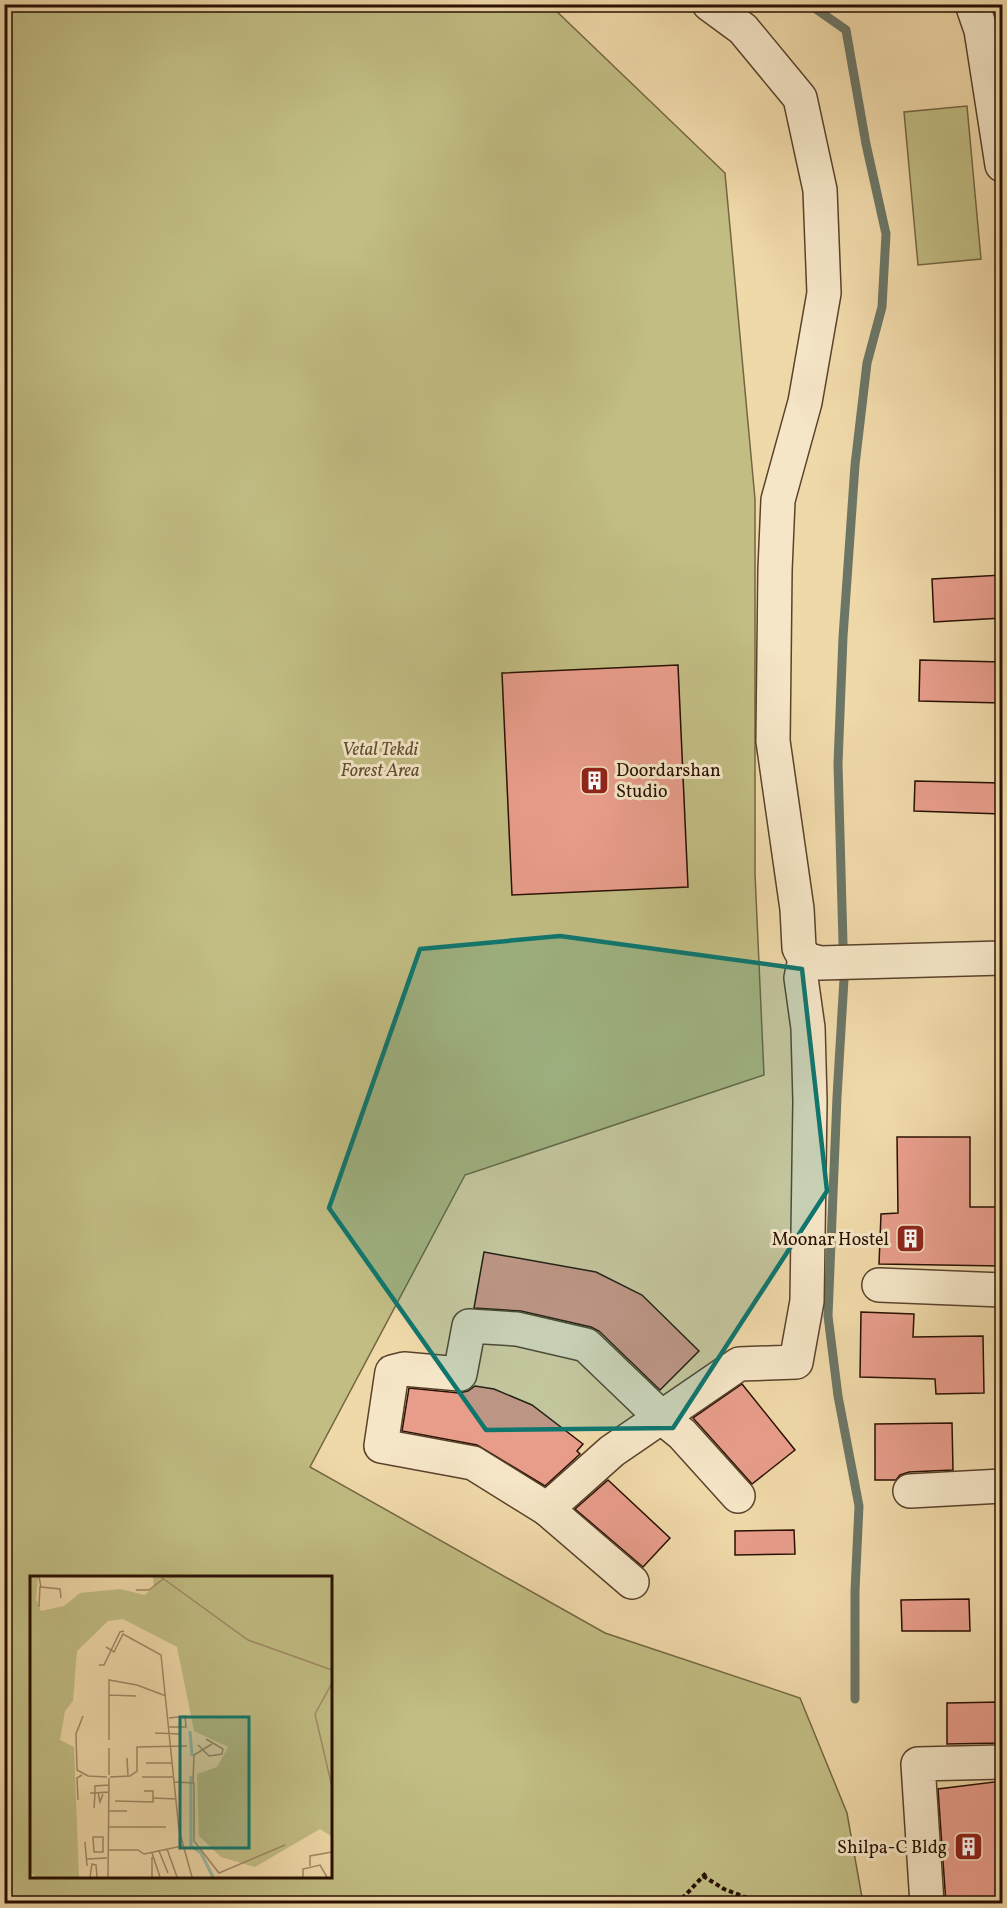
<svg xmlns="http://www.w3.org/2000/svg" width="1007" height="1908" font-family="Vollkorn,serif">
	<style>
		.green { fill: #c1bd83; stroke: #746642; stroke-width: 1.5; fill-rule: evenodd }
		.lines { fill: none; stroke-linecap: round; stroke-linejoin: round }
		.stream { stroke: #6c7666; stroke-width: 9 }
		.building { fill: #e89d8b; stroke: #281002; stroke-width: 1.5 }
		.minor-casing { stroke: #5a422c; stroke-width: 36 }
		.path { stroke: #281002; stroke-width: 4; stroke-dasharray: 4.5 3; stroke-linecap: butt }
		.minor { stroke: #f5e6c7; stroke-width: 33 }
		.marked { fill: #0f766e; fill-opacity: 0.2; stroke: #0f766e; stroke-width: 4.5; stroke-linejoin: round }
		.labels { text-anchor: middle; stroke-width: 6; stroke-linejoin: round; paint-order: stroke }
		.park-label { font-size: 18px; font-style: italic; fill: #5e4d2f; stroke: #f5e6c7 }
		.poi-label { font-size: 18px; fill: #281002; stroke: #f5e6c7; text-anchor: end }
		.inset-river { fill: none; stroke: #9abaa9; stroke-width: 3 }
		.inset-road { fill: none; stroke: #a08966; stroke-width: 1.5 }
		.view { fill: #0f766e; fill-opacity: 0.15; stroke: #0f766e; stroke-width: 3 }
		.inset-edge { fill: none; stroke: #281002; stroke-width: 3 }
	</style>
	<rect width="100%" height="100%" fill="#f0d9a9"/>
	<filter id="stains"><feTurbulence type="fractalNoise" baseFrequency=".00333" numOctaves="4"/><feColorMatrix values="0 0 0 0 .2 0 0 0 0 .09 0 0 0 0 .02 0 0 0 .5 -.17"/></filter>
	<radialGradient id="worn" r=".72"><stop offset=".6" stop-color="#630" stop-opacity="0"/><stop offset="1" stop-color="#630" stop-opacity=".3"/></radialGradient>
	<g class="green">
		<path d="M5,5h545l175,168 30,326v375l9,201 -299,100 -155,292 295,166 195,65 47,115 16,90 -858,1zM32,1578h298v298h-298z"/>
		<polygon points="967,106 981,259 918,265 904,112"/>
	</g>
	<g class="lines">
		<polyline class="stream" points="809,4 846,30 866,144 886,234 882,307 867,363 855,465 843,637 838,764 844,979 837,1097 828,1316 838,1396 859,1506 855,1591 855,1699"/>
	</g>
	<g class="building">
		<polygon points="1002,575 1002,618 934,622 932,579"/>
		<polygon points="920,660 1002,662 1002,703 919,701"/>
		<polygon points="678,665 688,887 512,895 502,673"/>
		<polygon points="915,781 1002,783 1002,814 914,811"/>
		<polygon points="897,1137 970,1137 970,1207 1002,1207 1002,1266 879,1264 881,1214 898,1213"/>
		<polygon points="484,1252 596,1272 642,1295 699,1351 660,1390 599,1331 591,1327 521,1311 474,1308"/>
		<polygon points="861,1312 914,1314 913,1337 983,1336 984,1393 936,1394 935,1379 860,1377"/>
		<polygon points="742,1384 795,1450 752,1484 693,1418"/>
		<polygon points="475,1386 494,1389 532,1405 583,1444 577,1451 580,1454 545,1486 477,1445 402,1431 409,1388 459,1393 468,1391"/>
		<polygon points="952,1423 953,1470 909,1472 900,1475 896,1480 875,1480 875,1424"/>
		<polygon points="608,1480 670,1538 643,1567 575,1509"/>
		<polygon points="794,1530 795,1554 735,1555 735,1531"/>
		<polygon points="969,1599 970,1631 902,1631 901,1600"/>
		<polygon points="1001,1702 1001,1743 947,1744 947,1703"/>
		<polygon points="1002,1781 1002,1904 946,1904 938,1789"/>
	</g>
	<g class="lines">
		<defs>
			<g id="minor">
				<polyline points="709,4 743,29 800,98 820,190 824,293 805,402 778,500 775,570 773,741 797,909 799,948 805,959 820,963 1002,958"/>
				<polyline points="972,4 981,30 1002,165"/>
				<polyline points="879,1285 1002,1290"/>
				<polyline points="910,1491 1002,1486"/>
				<polyline points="547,1509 612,1451 739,1364 796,1362 807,1301 808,1234 810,1101 808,1028 801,978 803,968 812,962"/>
				<polyline points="632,1582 547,1509 473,1463 381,1446 392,1372 404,1369 460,1374 469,1326 517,1329 586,1345 661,1417 682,1434 738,1496"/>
				<polyline points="927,1904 918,1764 1002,1762"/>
			</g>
		</defs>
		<use href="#minor" class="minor-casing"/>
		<g class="path">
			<polyline points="703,1876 724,1889 750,1899 757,1904"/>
			<polyline points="677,1904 706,1873"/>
		</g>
		<use href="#minor" class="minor"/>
	</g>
	<path class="marked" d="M560,936l242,33 25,222 -154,237 -187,2 -157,-222 91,-259z"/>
	<defs>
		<symbol id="building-square" viewBox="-11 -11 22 22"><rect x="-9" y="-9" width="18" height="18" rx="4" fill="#8f2418" stroke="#f5e6c7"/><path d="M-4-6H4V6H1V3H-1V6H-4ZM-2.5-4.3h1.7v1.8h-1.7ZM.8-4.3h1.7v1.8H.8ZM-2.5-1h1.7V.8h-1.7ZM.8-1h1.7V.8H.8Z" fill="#fff"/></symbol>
	</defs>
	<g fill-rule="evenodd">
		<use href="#building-square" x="578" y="764" width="33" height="33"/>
		<use href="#building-square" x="894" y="1222" width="33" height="33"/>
		<use href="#building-square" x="952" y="1830" width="33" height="33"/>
	</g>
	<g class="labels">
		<g class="park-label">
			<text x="380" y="755">Vetal Tekdi<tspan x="380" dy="21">Forest Area</tspan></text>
		</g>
		<g class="poi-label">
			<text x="616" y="776" text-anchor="start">Doordarshan<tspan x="616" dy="21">Studio</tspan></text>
			<text x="889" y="1245">Moonar Hostel</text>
			<text x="947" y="1853">Shilpa-C Bldg</text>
		</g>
	</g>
	<g transform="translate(30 1576)">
		<rect width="302" height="302" fill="#f0d9a9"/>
		<path d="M0,1h8l-2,22 5,12 23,-5 16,-13 40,-4 25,6 9,-8 -1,-10h178v259l-11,-7 -65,38 -34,-10 -22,-21 -2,-62 20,-7 11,-20 -34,-16 -17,-84 -54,-28 -15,2 -31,30 -4,50 -8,10 -5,29 14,7 5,130h-43l-6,-5z" fill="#c1bd83"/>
		<path class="inset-river" d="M160,155l2,25M161,200v70l10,7 12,24"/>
		<path class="inset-road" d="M9,1l2,10 19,2 1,9M131,1l87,63 84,30M106,14h13l14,-11M9,31l1,-21M76,71l8,5 9,-18 38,21 18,175 13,47M69,89h5l16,-33 4,-1M302,107l-17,31 17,73M79,119l27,1M53,140l-7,18 1,36 11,6 19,1M139,142l16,-2 1,11h-17M125,157l25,1M79,164v-60l28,5 29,11M168,169l11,11 13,-2 1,-5 -17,-10M97,182l1,18M116,187h26M79,199v-27M80,201l20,-1 7,-5v-24l50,-1M112,201h32M144,206l20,1v58l25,32 66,-28M163,206l1,-27 18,-11M68,216l2,10 3,-8M60,217h5v-7l14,-1M123,222l23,1M48,224l-1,-22 5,-3M85,225l38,1v-11h-9M64,232l1,-15 14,-1M79,235h18M78,251h58M63,261h10v15h-9zM55,266l2,24M137,273l10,28M78,274h30l6,4 38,-8M129,275l9,22M122,277l8,24M57,283l20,-1M280,290v-10l22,-4M60,301l2,-13 4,1 1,12M78,301l1,-99M122,301v-20M273,301v-8l17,-4 7,12"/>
		<path class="view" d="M150,141h69v131h-69z"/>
		<rect width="302" height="302" class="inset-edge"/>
	</g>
	<rect width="1007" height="1908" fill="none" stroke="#f0d9a9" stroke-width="24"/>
	<rect x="6" y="6" width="995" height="1896" fill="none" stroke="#281002" stroke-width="3"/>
	<rect x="12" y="12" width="983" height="1884" fill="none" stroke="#281002" stroke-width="1.5"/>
	<rect width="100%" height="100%" filter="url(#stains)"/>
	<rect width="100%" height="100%" fill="url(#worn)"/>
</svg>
